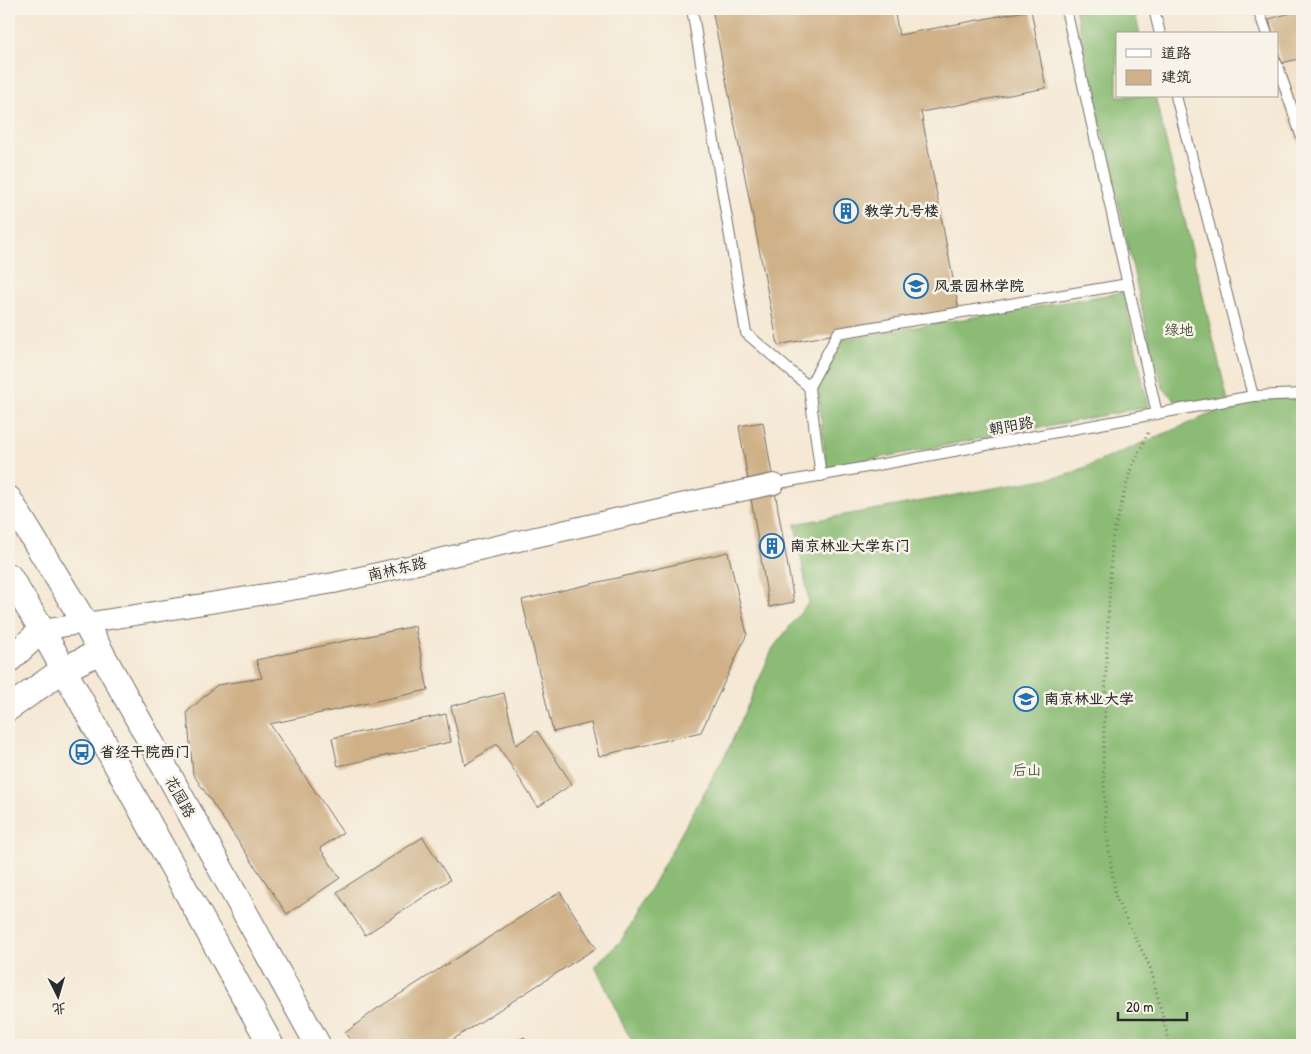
<svg xmlns="http://www.w3.org/2000/svg" width="1311" height="1054" font-family="'Patrick Hand','LXGW WenKai TC',sans-serif">
	<style>
		.built { fill: #edd7bb }
		.forest { fill: #8bbb74; stroke: #5b7350 }
		.building { fill: #cfb087 }
		.lines { fill: none; stroke-linecap: round; stroke-linejoin: round }
		.service-casing { stroke: #726d66; stroke-width: 12 }
		.minor-casing { stroke: #726d66; stroke-width: 22 }
		.tertiary-casing { stroke: #726d66; stroke-width: 27 }
		.path { stroke: #726d66; stroke-width: 3; stroke-dasharray: 1 4; stroke-linecap: butt }
		.service { stroke: #fff; stroke-width: 10 }
		.minor { stroke: #fff; stroke-width: 20 }
		.tertiary { stroke: #fff; stroke-width: 25 }
		.labels { text-anchor: middle; stroke-width: 5; stroke-linejoin: round; paint-order: stroke }
		.poi-label { font-size: 15px; font-weight: bold; fill: #2b2b2b; stroke: #f7f3e8; text-anchor: start }
		.park-label { font-size: 15px; fill: #4c5742; stroke: #f7f3e8 }
		.street-label { font-size: 15px; fill: #2b2b2b; stroke: #f7f3e8 }
	</style>
	<rect width="100%" height="100%" fill="#f7f3e8"/>
	<filter id="ink" filterUnits="userSpaceOnUse"><feTurbulence type="fractalNoise" baseFrequency=".02" numOctaves="2"/><feDisplacementMap in="SourceGraphic" scale="10" xChannelSelector="R" yChannelSelector="G"/><feConvolveMatrix kernelMatrix="1 2 1 2 8 2 1 2 1" color-interpolation-filters="sRGB"/></filter>
	<filter id="wash" filterUnits="userSpaceOnUse"><feTurbulence type="fractalNoise" baseFrequency=".0096" numOctaves="4" result="noise"/><feDisplacementMap in="SourceGraphic" scale="20" xChannelSelector="R" yChannelSelector="G"/><feGaussianBlur stdDeviation="1.12" result="paint"/><feColorMatrix in="noise" values="0 0 0 0 0 0 0 0 0 0 0 0 0 0 0 0 0 1.4 0 .05"/><feComposite in="paint" operator="in"/></filter>
	<g filter="url(#wash)">
		<rect width="100%" height="100%" fill="#f5e8d4"/>
		<polygon class="built" points="1251,9 1302,9 1302,157 1277,84 1277,34 1260,34"/>
		<g class="forest">
			<polygon points="1075,9 1134,9 1140,34 1117,34 1117,96 1155,96 1228,401 1183,409 1163,388 1151,349"/>
			<polygon points="1124,292 1148,407 826,468 818,388 844,339"/>
			<polygon points="1302,394 1302,1045 635,1045 624,1027 595,965 621,941 728,750 773,648 809,602 795,524 1067,475 1253,396"/>
		</g>
		<g id="blocks">
			<g class="building">
				<polygon points="712,9 894,9 899,35 1031,10 1046,88 921,112 959,310 778,345"/>
				<polygon points="1302,10 1302,58 1282,63 1277,48 1277,34 1273,34 1269,19"/>
				<polygon points="763,422 794,602 769,607 739,426"/>
				<polygon points="728,552 747,634 701,732 599,756 591,723 553,732 522,600"/>
				<polygon points="415,626 428,690 270,724 343,833 320,848 340,878 287,914 193,774 187,712 217,685 262,678 256,660"/>
				<polygon points="504,693 516,745 537,731 572,784 538,807 497,744 465,765 451,706"/>
				<polygon points="446,714 451,742 338,766 332,738"/>
				<polygon points="423,837 450,880 365,935 337,892"/>
				<polygon points="560,892 596,948 444,1045 401,1045 400,1043 398,1045 354,1045 345,1033 375,1010"/>
				<polygon points="524,1037 529,1045 511,1045"/>
			</g>
		</g>
	</g>
	<g filter="url(#ink)">
		<use href="#blocks" fill-opacity="0" stroke="#726d66" stroke-width="1"/>
		<g class="lines">
			<defs>
				<g id="service">
					<polyline points="692,9 746,333 809,387"/>
					<polyline points="1066,9 1157,414"/>
					<polyline points="1154,9 1160,34"/>
					<polyline points="1258,9 1267,34"/>
					<polyline points="1277,64 1302,138"/>
					<polyline points="1176,96 1253,396"/>
					<polyline points="821,476 809,387 838,333 1128,284"/>
					<polyline points="774,484 1253,396 1302,394"/>
				</g>
				<polyline id="minor" points="42,630 334,583 676,505 774,484"/>
				<g id="tertiary">
					<polyline points="9,499 85,623 318,1045"/>
					<polyline points="9,576 42,630 271,1045"/>
					<polyline points="9,660 42,630"/>
					<polyline points="9,708 64,669 100,652"/>
				</g>
			</defs>
			<use href="#service" class="service-casing"/>
			<use href="#minor" class="minor-casing"/>
			<use href="#tertiary" class="tertiary-casing"/>
			<polyline class="path" points="1148,433 1130,471 1112,540 1107,643 1103,760 1106,829 1116,898 1150,967 1170,1045"/>
			<use href="#service" class="service"/>
			<use href="#minor" class="minor"/>
			<use href="#tertiary" class="tertiary"/>
		</g>
	</g>
	<defs>
		<symbol id="building-ring" viewBox="-11 -11 22 22"><circle r="9.5" fill="#f7f3e8" stroke="#1f6fb2" stroke-width="1.5"/><path d="M-4-6H4V6H1V3H-1V6H-4ZM-2.5-4.3h1.7v1.8h-1.7ZM.8-4.3h1.7v1.8H.8ZM-2.5-1h1.7V.8h-1.7ZM.8-1h1.7V.8H.8Z" fill="#1f6fb2"/></symbol>
		<symbol id="university-ring" viewBox="-11 -11 22 22"><circle r="9.5" fill="#f7f3e8" stroke="#1f6fb2" stroke-width="1.5"/><path d="M0-5L7-2L0 1L-7-2ZM-4 1L0 2.5L4 1V4Q0 6-4 4Z" fill="#1f6fb2"/></symbol>
		<symbol id="bus-ring" viewBox="-11 -11 22 22"><circle r="9.5" fill="#f7f3e8" stroke="#1f6fb2" stroke-width="1.5"/><path d="M-5-6H5V4H4V6H2V4H-2V6H-4V4H-5ZM-3.5-4V0h7V-4ZM-3.5 1.2v1.5H-2V1.2ZM2 1.2v1.5H3.5V1.2Z" fill="#1f6fb2"/></symbol>
	</defs>
	<g fill-rule="evenodd">
		<use href="#building-ring" x="832" y="197" width="28" height="28"/>
		<use href="#university-ring" x="902" y="272" width="28" height="28"/>
		<use href="#building-ring" x="758" y="532" width="28" height="28"/>
		<use href="#university-ring" x="1012" y="685" width="28" height="28"/>
		<use href="#bus-ring" x="68" y="738" width="28" height="28"/>
	</g>
	<g class="labels">
		<g class="poi-label">
			<text x="864" y="216">教学九号楼</text>
			<text x="934" y="291">风景园林学院</text>
			<text x="790" y="551">南京林业大学东门</text>
			<text x="1044" y="704">南京林业大学</text>
			<text x="100" y="757">省经干院西门</text>
		</g>
		<g class="park-label">
			<text x="1179" y="335">绿地</text>
			<text x="1027" y="775">后山</text>
		</g>
		<g class="street-label">
			<text transform="translate(1011 426) rotate(-10)" y="5">朝阳路</text>
			<text transform="translate(397 569) rotate(-13)" y="5">南林东路</text>
			<text transform="translate(180 797) rotate(61)" y="5">花园路</text>
		</g>
	</g>
	<rect width="1311" height="1054" fill="none" stroke="#f7f3e8" stroke-width="30"/>
	<rect x="1116" y="32" width="162" height="65" fill="#f7f3e8" stroke="#a5a39c"/>
	<rect x="1126" y="49" width="25" height="8" fill="#ffffff" stroke="#a5a39c"/>
	<text x="1161" y="58" font-size="15" fill="#2b2b2b">道路</text>
	<rect x="1126" y="70" width="25" height="15" fill="#cfb087" stroke="#a5a39c"/>
	<text x="1161" y="82" font-size="15" fill="#2b2b2b">建筑</text>
	<g transform="translate(58 996) rotate(175)" stroke="#f7f3e8" stroke-width="4" paint-order="stroke">
	<path d="M0-4L9 19L0 12L-9 19Z" fill="#2b2b2b"/>
	<text y="-8" font-size="14" font-weight="bold" text-anchor="middle" fill="#2b2b2b">北</text>
	</g>
	<path d="M1118 1012v8h69v-8" fill="none" stroke="#2b2b2b" stroke-width="2.5"/>
	<text x="1126" y="1012" font-size="15" fill="#2b2b2b" stroke="#f7f3e8" stroke-width="4" paint-order="stroke">20 m</text>
</svg>
